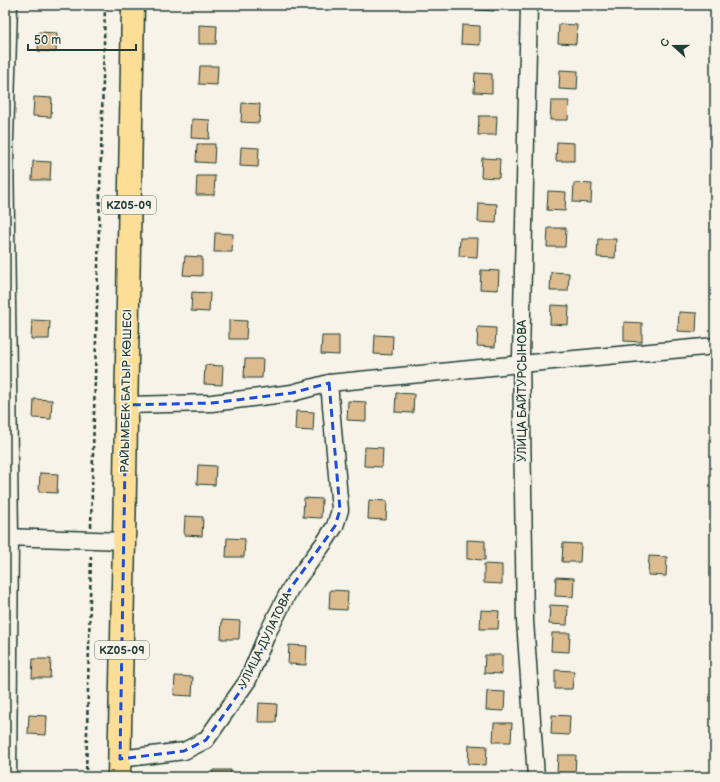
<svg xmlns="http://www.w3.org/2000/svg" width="720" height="782" font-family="'Balsamiq Sans',sans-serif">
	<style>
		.building { fill: #dcbc8f; stroke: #1f3d34 }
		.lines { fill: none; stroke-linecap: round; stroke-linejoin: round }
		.minor-casing { stroke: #1f3d34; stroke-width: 19 }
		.primary-casing { stroke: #1f3d34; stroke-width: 25 }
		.path { stroke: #1f3d34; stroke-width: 2.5; stroke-dasharray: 4 3; stroke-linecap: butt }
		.minor { stroke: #f7f3e8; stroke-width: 16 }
		.primary { stroke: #fdde96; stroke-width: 22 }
		.marked { fill: none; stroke: #1d4ed8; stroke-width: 3; stroke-dasharray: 8 5; stroke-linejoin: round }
		.labels { text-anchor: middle; stroke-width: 3.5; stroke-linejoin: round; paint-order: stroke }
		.shield { fill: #f7f3e8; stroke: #60746a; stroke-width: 1 }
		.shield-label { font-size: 11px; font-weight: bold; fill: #1f3d34 }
		.street-label { font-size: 12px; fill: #1f3d34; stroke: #f7f3e8 }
	</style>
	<rect width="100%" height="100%" fill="#f7f3e8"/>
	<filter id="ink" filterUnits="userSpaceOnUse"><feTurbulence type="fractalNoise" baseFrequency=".025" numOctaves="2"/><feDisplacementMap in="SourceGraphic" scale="8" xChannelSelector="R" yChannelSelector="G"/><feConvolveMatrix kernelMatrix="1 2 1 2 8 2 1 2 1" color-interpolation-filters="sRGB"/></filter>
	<g filter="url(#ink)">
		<g class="building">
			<polygon points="476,5 494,5 494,11 476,10"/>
			<polygon points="559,24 577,25 576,44 558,43"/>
			<polygon points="199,25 217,26 216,44 199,44"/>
			<polygon points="462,25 480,26 480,45 461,44"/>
			<polygon points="39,32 57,33 56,52 38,51"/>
			<polygon points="200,66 218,66 217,85 199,84"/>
			<polygon points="560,70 578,71 577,90 559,89"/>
			<polygon points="475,73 492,74 492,93 474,92"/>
			<polygon points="34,97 52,98 51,117 33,116"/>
			<polygon points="551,101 569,101 568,120 550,120"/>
			<polygon points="242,103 260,104 259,123 241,122"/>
			<polygon points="479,116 497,116 496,135 478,135"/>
			<polygon points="192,119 210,120 209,139 191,138"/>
			<polygon points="557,142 574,143 574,161 556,161"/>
			<polygon points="197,144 215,144 214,163 196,162"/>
			<polygon points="241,147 259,148 258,167 240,166"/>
			<polygon points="482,158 500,159 499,178 481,177"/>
			<polygon points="33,161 51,162 50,180 32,180"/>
			<polygon points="197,176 215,176 214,195 196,195"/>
			<polygon points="574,183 592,184 591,203 573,202"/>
			<polygon points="548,191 566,192 565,211 547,210"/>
			<polygon points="479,203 497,204 496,223 478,222"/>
			<polygon points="548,228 566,228 565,247 547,247"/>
			<polygon points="215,233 233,234 232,252 214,252"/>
			<polygon points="460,238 478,238 477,257 459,256"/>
			<polygon points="598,239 616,239 615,258 597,257"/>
			<polygon points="185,256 202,257 202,276 183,275"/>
			<polygon points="481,270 499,271 498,290 480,289"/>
			<polygon points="551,272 569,273 568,291 550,291"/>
			<polygon points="192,292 210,293 209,312 191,311"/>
			<polygon points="551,305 569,306 568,325 550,324"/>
			<polygon points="679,312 697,313 696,332 678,331"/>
			<polygon points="32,320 50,321 49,339 31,339"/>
			<polygon points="229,320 247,321 246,339 229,339"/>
			<polygon points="624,322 642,323 642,342 624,341"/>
			<polygon points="478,327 496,328 495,347 477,346"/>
			<polygon points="375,335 393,336 392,355 374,354"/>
			<polygon points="322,336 339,336 339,355 321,354"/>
			<polygon points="245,359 263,359 262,378 244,378"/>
			<polygon points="205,365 223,366 222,385 204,384"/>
			<polygon points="396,393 414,394 413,413 395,412"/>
			<polygon points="34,399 52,400 51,419 33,418"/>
			<polygon points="348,401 366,402 366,421 347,420"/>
			<polygon points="296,411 314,412 313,431 295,430"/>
			<polygon points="365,447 383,448 382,467 364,466"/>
			<polygon points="198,465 216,466 215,485 197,484"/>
			<polygon points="40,473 58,474 57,493 39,492"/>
			<polygon points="304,498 322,499 321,518 303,517"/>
			<polygon points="369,500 387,501 386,520 368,519"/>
			<polygon points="185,516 203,517 202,536 184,535"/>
			<polygon points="227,538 245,539 244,557 226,557"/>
			<polygon points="467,540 485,541 485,560 467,559"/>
			<polygon points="563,543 581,544 580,562 562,562"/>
			<polygon points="649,556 667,557 666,576 648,575"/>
			<polygon points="484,564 502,565 502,584 484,583"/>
			<polygon points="556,577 574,578 573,597 555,596"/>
			<polygon points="330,590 348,591 347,610 329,609"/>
			<polygon points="550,605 568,606 567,625 549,624"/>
			<polygon points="481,610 499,611 498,629 480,629"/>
			<polygon points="222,620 240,621 239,639 221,639"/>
			<polygon points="552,633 570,633 569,652 551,651"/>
			<polygon points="289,645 307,646 306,665 288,664"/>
			<polygon points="485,655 502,655 502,674 484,673"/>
			<polygon points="33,659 51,659 50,678 32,678"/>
			<polygon points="555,670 574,671 572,689 555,689"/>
			<polygon points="175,676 193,677 192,696 174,695"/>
			<polygon points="487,691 505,692 504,711 486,710"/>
			<polygon points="259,703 277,704 276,722 258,722"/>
			<polygon points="29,715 47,716 46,735 28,734"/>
			<polygon points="552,715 570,716 569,735 551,734"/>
			<polygon points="494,723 512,723 511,742 493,742"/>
			<polygon points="469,745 487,746 486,765 468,764"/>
			<polygon points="558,755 576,755 575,774 557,773"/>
			<polygon points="213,770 231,770 230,777 212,777"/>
		</g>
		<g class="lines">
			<defs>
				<g id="minor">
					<polyline points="529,5 521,357 525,621 536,777"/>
					<polyline points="5,140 9,5"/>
					<polyline points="5,144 10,537 8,777"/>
					<polyline points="126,405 212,403 292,393 329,383 521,364 715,346"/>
					<polyline points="5,537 124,541"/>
					<polyline points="120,759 184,751 206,740 248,680 267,634 290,589 324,543 335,526 340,510 329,383"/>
				</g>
				<polyline id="primary" points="119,777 124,541 133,5"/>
			</defs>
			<use href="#minor" class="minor-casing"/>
			<use href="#primary" class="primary-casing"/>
			<g class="path">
				<polyline points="91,527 105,5"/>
				<polyline points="86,777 91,554"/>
				<polyline points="145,777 145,770"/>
			</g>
			<use href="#minor" class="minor"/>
			<use href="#primary" class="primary"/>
		</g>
	</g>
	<path class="marked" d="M329,383l11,127 -5,16 -45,63 -42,91 -42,60 -22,11 -64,8 6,-354 86,-2 80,-10z"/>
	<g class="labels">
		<g class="shield">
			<rect x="102" y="196" width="54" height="18" rx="3"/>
			<rect x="95" y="641" width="54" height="18" rx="3"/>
		</g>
		<g class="shield-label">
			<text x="129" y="209">KZ05-09</text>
			<text x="122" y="654">KZ05-09</text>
		</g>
		<g class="street-label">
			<text transform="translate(126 391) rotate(-89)" y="4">РАЙЫМБЕК БАТЫР КӨШЕСІ</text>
			<text transform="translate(522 391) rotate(-90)" y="4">УЛИЦА БАЙТУРСЫНОВА</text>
			<text transform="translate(265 640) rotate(-64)" y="4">УЛИЦА ДУЛАТОВА</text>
		</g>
	</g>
	<rect width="720" height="782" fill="none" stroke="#f7f3e8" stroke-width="20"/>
	<rect x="10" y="10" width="700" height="762" fill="none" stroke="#1f3d34" stroke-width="1.5" filter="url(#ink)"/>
	<g transform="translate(674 46) rotate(291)" stroke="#f7f3e8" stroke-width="3" paint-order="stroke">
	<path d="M0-3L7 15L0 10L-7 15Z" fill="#1f3d34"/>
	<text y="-6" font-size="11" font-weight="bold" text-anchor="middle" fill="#1f3d34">С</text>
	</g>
	<path d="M28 44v6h108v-6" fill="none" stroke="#1f3d34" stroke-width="2"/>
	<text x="34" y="44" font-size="12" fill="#1f3d34" stroke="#f7f3e8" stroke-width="3" paint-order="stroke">50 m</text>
</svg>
